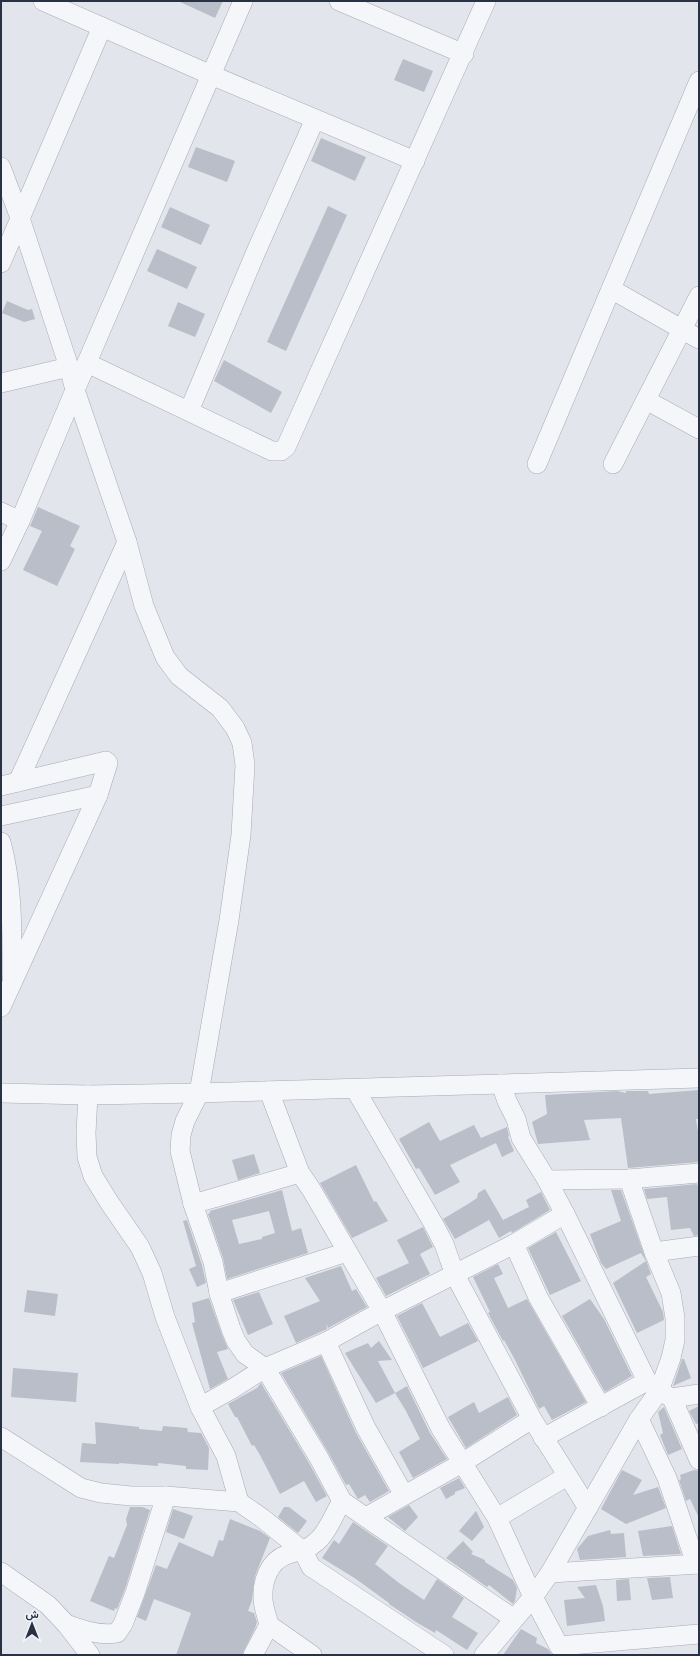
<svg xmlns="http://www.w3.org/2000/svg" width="700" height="1656" font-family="Montserrat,Vazirmatn,sans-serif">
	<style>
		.building { fill: #b9bec9; fill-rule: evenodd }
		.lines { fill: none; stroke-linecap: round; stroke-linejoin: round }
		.minor-casing { stroke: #a7abb6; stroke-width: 20 }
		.minor { stroke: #f5f6f9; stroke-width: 19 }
	</style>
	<rect width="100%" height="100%" fill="#e2e5eb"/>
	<g class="building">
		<polygon points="178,1 223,1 215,18"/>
		<polygon points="403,59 433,71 424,92 394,80"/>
		<polygon points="321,138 366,157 355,181 311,161"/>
		<polygon points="196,147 235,161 227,182 188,167"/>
		<polygon points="328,206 347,215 286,351 267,342"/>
		<polygon points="170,207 210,225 201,245 161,227"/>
		<polygon points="157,249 197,267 187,289 147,271"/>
		<polygon points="7,301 28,310 32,309 35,319 24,322 2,313"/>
		<polygon points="178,302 205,314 195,337 168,326"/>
		<polygon points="224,360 282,392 271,413 214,381"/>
		<polygon points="38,507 80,526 70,546 75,549 57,586 23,570 42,531 30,526"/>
		<polygon points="699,1090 699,1119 696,1119 699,1138 699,1162 628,1168 621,1118 584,1120 590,1140 538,1144 532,1122 547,1114 545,1095 617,1091 626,1093 626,1091 648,1091 649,1094"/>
		<polygon points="429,1122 440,1141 474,1125 481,1138 507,1127 509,1136 508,1137 514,1151 502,1157 496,1143 450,1165 460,1182 435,1195 419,1168 416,1169 399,1139"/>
		<polygon points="254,1154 260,1173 238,1180 232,1160"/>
		<polygon points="356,1165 374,1202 376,1201 388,1221 352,1238 320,1183"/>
		<polygon points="697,1184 699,1190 699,1235 694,1236 690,1228 671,1230 667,1197 647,1199 644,1189"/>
		<polygon points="485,1189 503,1220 529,1207 526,1200 541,1192 550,1210 512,1233 511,1231 499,1238 489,1220 455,1239 443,1219 468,1204 477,1198 478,1193"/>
		<path d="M282,1190l10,41 9,-3 7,25 -81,26 -4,-21 -15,-44 2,-1v-2zM269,1211l6,22 -13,4v2l-23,5 -7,-24z"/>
		<polygon points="611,1190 621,1190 651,1274 646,1277 663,1312 664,1320 637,1333 613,1283 646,1261 641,1253 606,1269 601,1263 590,1234 621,1221"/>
		<polygon points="187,1220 202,1265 206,1283 197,1287 189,1269 196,1266 183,1221"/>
		<polygon points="423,1227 433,1247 420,1254 430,1274 386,1296 376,1278 409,1263 397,1240"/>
		<polygon points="556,1232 581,1281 550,1295 528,1248"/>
		<polygon points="498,1264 503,1274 494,1278 508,1308 527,1299 586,1402 552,1420 544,1406 539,1409 514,1358 504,1340 503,1341 488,1313 490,1312 473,1277"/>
		<polygon points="341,1266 352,1291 356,1289 367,1307 328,1328 326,1324 327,1329 296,1343 284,1316 320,1301 305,1278"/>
		<polygon points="27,1290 58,1294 55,1316 24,1312"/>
		<polygon points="259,1292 273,1324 248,1335 233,1300"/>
		<polygon points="209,1298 221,1332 228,1349 217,1352 228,1379 210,1389 192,1323 195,1322 192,1303"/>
		<polygon points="590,1299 604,1319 632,1376 605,1392 562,1316"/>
		<polygon points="422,1303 440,1337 468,1323 478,1341 423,1368 397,1316"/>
		<polygon points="379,1341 392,1360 378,1361 395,1393 376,1403 345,1353 368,1343 371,1348"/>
		<polygon points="321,1356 356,1433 389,1491 370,1502 365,1495 358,1499 349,1484 346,1485 328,1452 281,1373"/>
		<polygon points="682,1359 684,1359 691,1378 673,1386"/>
		<polygon points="13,1368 78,1373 76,1402 11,1397"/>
		<polygon points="261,1383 309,1463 327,1496 316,1502 304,1481 280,1494 260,1455 254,1445 252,1446 237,1417 235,1417 228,1404 257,1388"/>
		<polygon points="407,1386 430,1433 447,1459 413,1478 399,1452 420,1439 406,1411 395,1393"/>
		<polygon points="508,1397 517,1415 466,1448 448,1417 474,1402 479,1413"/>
		<polygon points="699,1406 699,1423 696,1424 689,1411"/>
		<polygon points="664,1407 682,1449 668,1455 660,1435 663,1433 658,1412"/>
		<polygon points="95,1422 139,1427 139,1429 162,1431 163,1426 187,1428 188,1432 201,1433 209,1448 208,1470 186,1469 186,1466 158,1463 158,1466 119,1463 119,1464 80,1462 82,1443 96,1444"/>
		<polygon points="622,1470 642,1480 633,1495 658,1487 666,1508 626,1524 601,1509"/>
		<polygon points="694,1470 699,1471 699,1518 690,1499 686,1501 679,1480 681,1479 680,1475"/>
		<polygon points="459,1478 465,1488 455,1492 455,1494 446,1499 440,1488"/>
		<polygon points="409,1505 418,1517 405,1531 388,1517"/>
		<polygon points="130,1507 142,1507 150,1510 125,1589 117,1609 115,1608 114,1611 90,1601 109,1556 114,1558 127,1525 126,1519"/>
		<polygon points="284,1507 289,1507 307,1521 298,1533 278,1517"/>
		<polygon points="173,1509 193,1516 184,1539 166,1532"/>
		<polygon points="476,1511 484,1527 472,1541 459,1531"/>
		<polygon points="230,1519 260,1531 270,1538 255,1576 252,1600 248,1611 254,1613 257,1622 255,1628 242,1655 176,1655 191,1613 154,1599 146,1621 137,1617 156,1565 167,1569 179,1542 213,1557 219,1540 223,1541"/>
		<polygon points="353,1522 388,1546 375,1564 399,1583 424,1600 437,1579 464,1598 452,1617 478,1633 467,1650 436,1630 435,1633 416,1622 389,1604 389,1603 356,1579 322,1558 334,1540 339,1544"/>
		<polygon points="672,1526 681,1554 643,1556 638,1531"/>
		<polygon points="610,1530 611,1534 624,1533 626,1557 580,1560 577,1549 588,1536"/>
		<polygon points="463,1541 473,1552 471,1554 485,1560 485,1562 513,1580 517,1588 515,1601 513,1604 489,1585 487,1587 446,1558"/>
		<polygon points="670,1577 673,1598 652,1600 647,1578"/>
		<polygon points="629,1579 631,1600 617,1601 616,1580"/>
		<polygon points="596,1585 603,1606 605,1621 567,1626 564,1600 585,1598 577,1587"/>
		<polygon points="521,1629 537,1638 536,1643 548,1649 552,1655 503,1655"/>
	</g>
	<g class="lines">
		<defs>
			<g id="minor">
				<polyline points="43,1 211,75 415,161"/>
				<polyline points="339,1 464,54"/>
				<polyline points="1,167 20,218 69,367 75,390 127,542 144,606 165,657 179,676 220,708 235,728 242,743 245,765 241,835 229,920 199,1093 185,1121 181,1135 180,1151 193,1204 213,1262 219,1293 231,1329 236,1341 245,1354 265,1368 319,1458 342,1501 514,1619"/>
				<polyline points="1,263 102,27"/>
				<polyline points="611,289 699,339"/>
				<polyline points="87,363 272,451 281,451 286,447 486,1"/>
				<polyline points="1,383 69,367"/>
				<polyline points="646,400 699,429"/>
				<polyline points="189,411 255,254 315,119"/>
				<polyline points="537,464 699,81"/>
				<polyline points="613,464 699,296"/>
				<polyline points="1,512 20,521"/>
				<polyline points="1,561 20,521 75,390 243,1"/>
				<polyline points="18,782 127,542"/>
				<polyline points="1,786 106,761 108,763 98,795 1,1007"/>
				<polyline points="1,816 98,795"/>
				<path d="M1,842c12,44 11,88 11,134"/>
				<polyline points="501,1084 507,1101 516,1119 521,1138 547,1180 565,1214 647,1381 659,1391 672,1398 699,1460"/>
				<polyline points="355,1089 433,1223 444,1244 455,1275 532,1419 588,1508"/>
				<polyline points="269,1091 300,1173 311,1189 382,1311 441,1429 497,1518 533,1597 559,1646 566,1655"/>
				<polyline points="1,1093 88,1095 199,1093 699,1078"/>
				<polyline points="88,1095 86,1133 87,1157 93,1176 109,1202 140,1247 152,1273 165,1317 200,1407 232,1389 265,1368 326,1342 382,1311 514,1244 565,1214"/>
				<polyline points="547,1180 629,1179 699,1173"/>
				<polyline points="193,1204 300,1173"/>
				<polyline points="514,1244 538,1297 601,1407"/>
				<polyline points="654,1252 699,1246"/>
				<polyline points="219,1293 347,1252"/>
				<polyline points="326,1342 366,1428 404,1495"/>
				<polyline points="672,1398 699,1394"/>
				<polyline points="200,1407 226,1456 239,1502"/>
				<polyline points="639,1419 667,1478 696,1564"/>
				<polyline points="1,1437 81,1488 101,1493 131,1496 166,1496 239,1502 262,1518 303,1551 311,1567 444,1655"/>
				<polyline points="543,1438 647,1381"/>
				<polyline points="366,1517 462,1463 532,1419"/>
				<polyline points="497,1518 567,1476"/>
				<polyline points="1,1572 48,1605 66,1624 90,1655"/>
				<polyline points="550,1573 699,1564"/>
				<path d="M66,1624c17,6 33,12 51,9l6,-9 12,-31 31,-97"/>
				<polyline points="559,1646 699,1634"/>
				<polyline points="253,1655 269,1625"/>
				<path d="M312,1655l-43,-30c-2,-9 -6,-18 -6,-27 -1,-16 6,-37 23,-43 12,-5 19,-3 30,-13 11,-8 19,-30 26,-41"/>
				<polyline points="484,1655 533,1597 550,1573 639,1419 659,1391 671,1358 675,1340 675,1318 671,1293 654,1252 629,1179"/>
			</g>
		</defs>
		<use href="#minor" class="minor-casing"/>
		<use href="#minor" class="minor"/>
	</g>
	<rect width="700" height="1656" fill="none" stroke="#293144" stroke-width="4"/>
	<g transform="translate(32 1624)" stroke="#f2f4f8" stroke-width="3" paint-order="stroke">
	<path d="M0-3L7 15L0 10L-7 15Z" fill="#293144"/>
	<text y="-6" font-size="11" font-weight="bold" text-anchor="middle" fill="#293144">ش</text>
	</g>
</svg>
